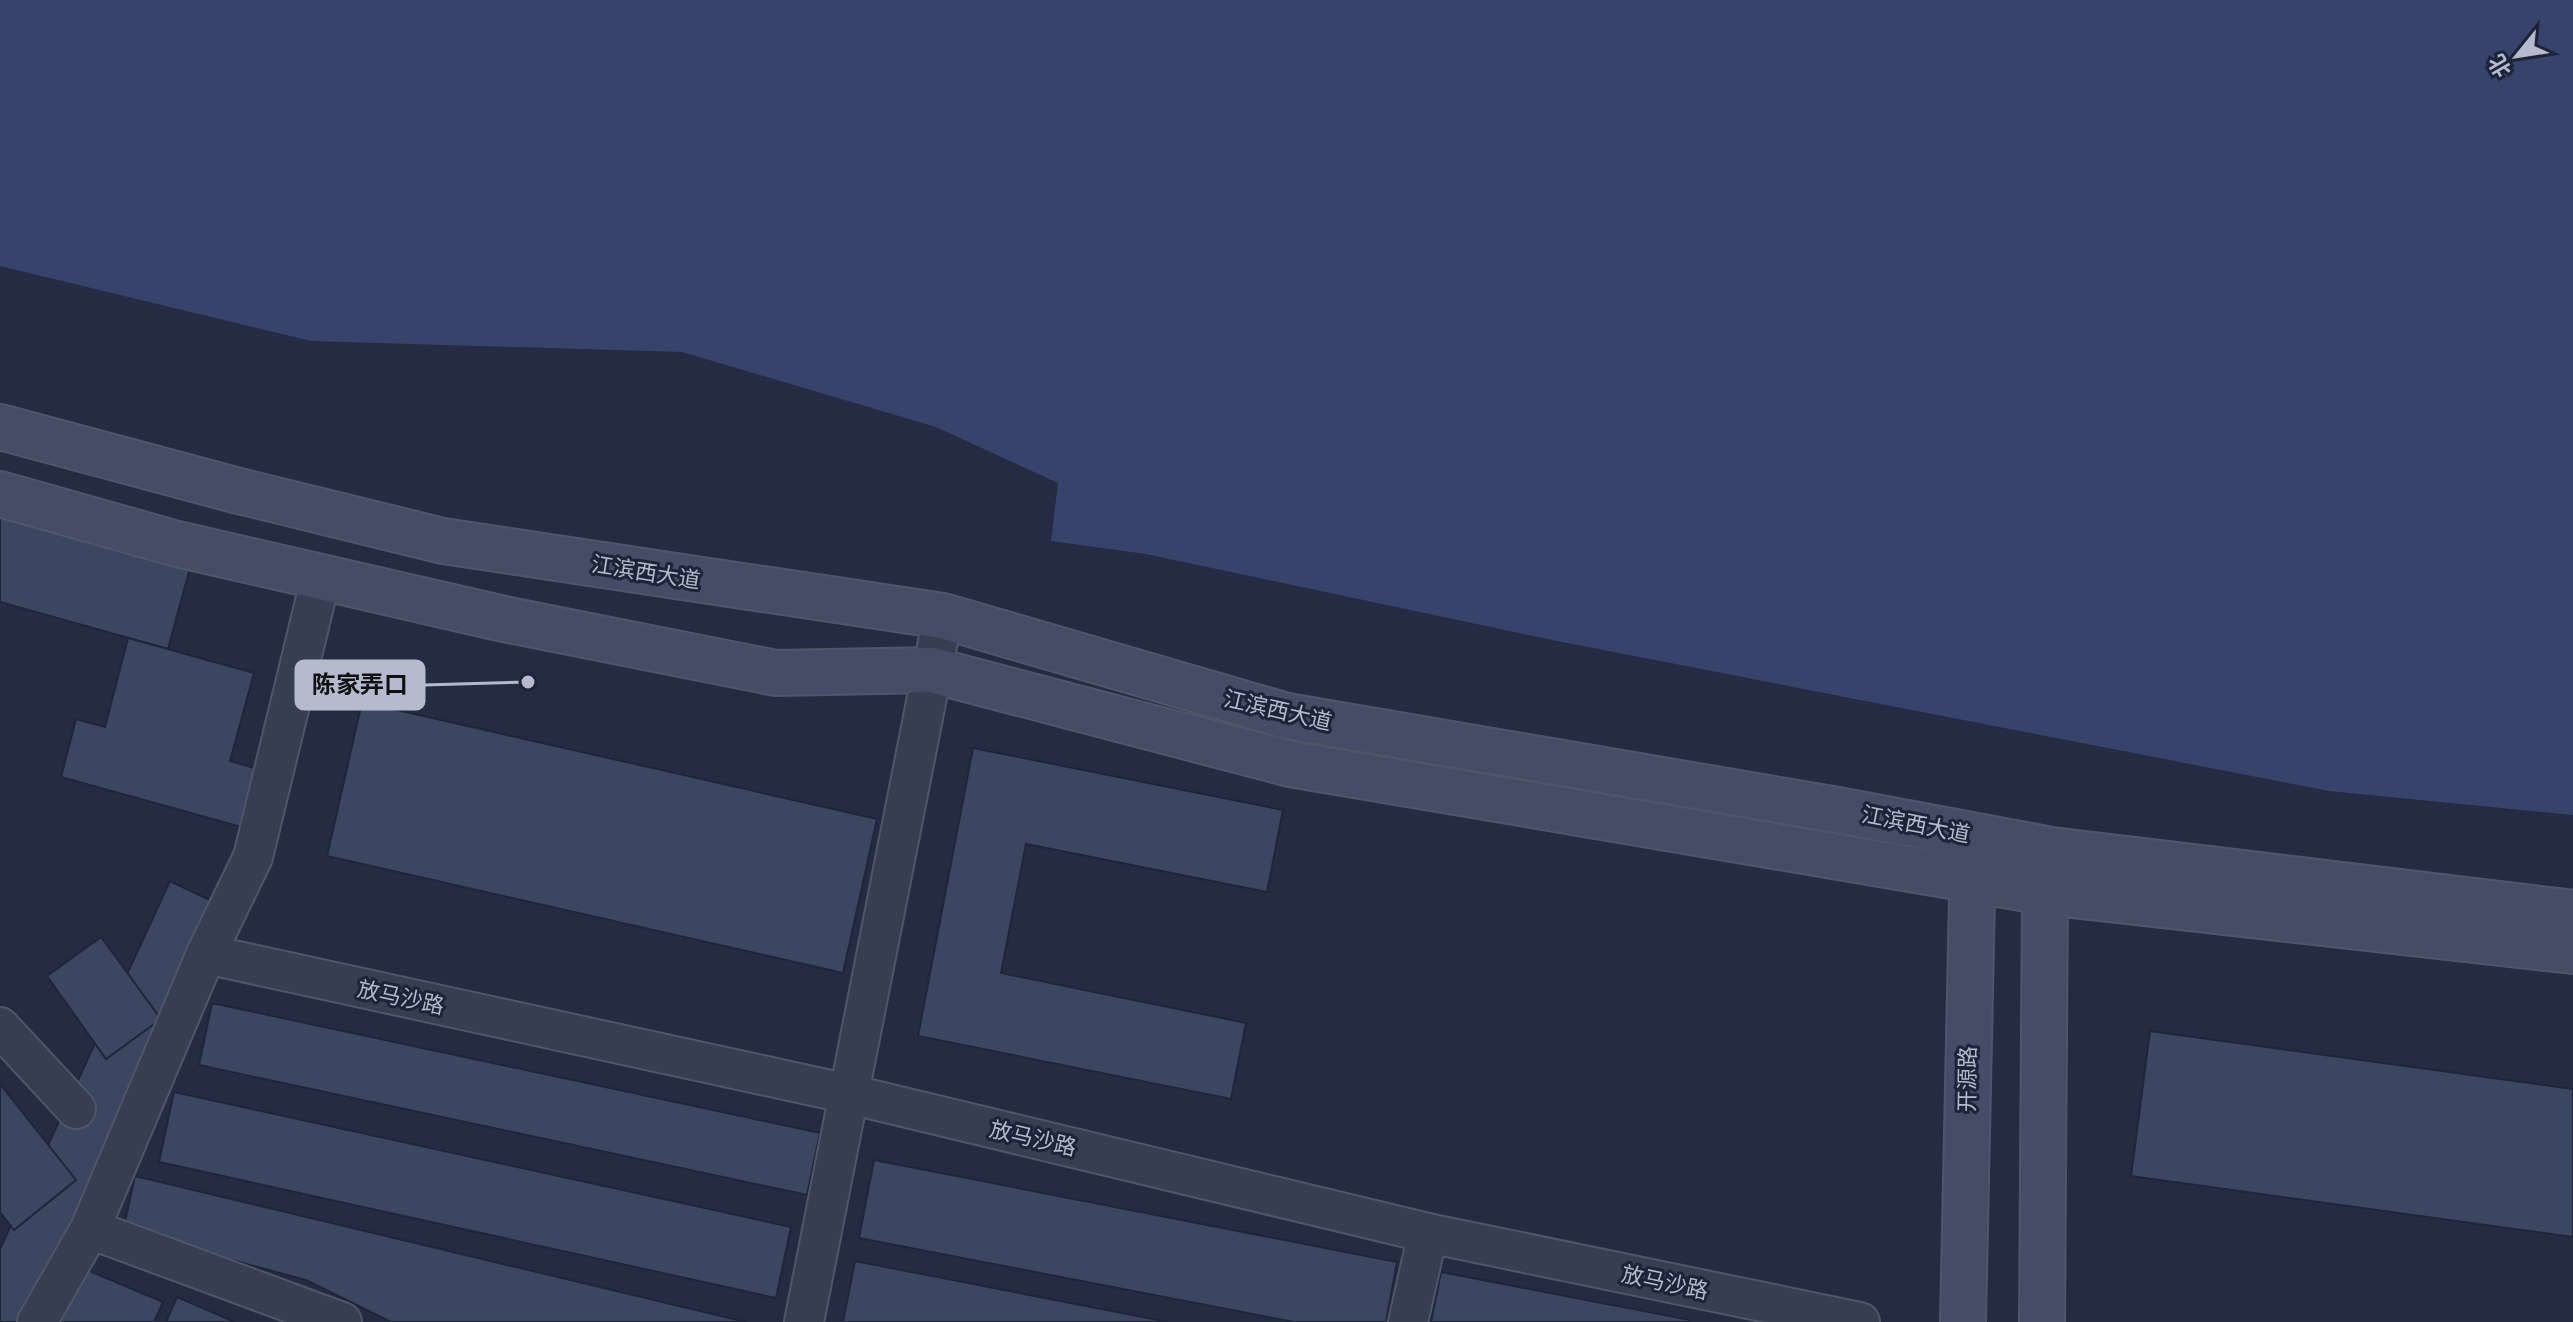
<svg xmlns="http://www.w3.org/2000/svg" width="2573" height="1322" font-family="Karla,'Noto Sans SC',sans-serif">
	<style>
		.water { fill: #37436b }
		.building { fill: #3d4660; stroke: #1f253a; stroke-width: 2 }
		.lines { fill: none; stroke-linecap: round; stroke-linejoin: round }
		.minor-casing { stroke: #50566a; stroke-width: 42 }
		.secondary-casing { stroke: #50566a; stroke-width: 48 }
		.minor { stroke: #383e52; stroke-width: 38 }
		.secondary { stroke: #464c66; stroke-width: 44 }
		.labels { text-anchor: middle; stroke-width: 6; stroke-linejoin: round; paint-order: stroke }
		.street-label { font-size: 22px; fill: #b5bacc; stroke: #1d2338 }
		.leader { fill: none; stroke: #b5bacc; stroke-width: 3 }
		.callout-dot { fill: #b5bacc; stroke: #1d2338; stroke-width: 3 }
		.callout { fill: #b5bacc; stroke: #b5bacc; stroke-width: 3 }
		.callout-label { font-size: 24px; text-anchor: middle; font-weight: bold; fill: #111 }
	</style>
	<rect width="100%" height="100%" fill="#242b43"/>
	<polygon class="water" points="0,0 2573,0 2573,815 2329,791 1552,640 1146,554 1051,541 1058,483 936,427 682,352 311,341 0,266"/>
	<g class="building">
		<polygon points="0,516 190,568 168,649 0,602"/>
		<polygon points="128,638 254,673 230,761 261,770 245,828 61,777 76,719 105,727"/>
		<polygon points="362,702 877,819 843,973 327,856"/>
		<polygon points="973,748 1283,810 1267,892 1026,844 1001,973 1246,1023 1231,1099 918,1036"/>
		<polygon points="170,881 218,904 27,1318 25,1322 0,1322 0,1249"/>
		<polygon points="101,937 161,1019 106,1059 47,976"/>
		<polygon points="212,1003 820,1133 807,1195 199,1065"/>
		<polygon points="2150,1031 2573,1089 2573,1237 2131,1176"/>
		<polygon points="0,1084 76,1180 14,1230 0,1212"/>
		<polygon points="174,1092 791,1227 776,1298 159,1162"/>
		<polygon points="874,1160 1397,1262 1386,1322 1294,1322 859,1238"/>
		<polygon points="135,1176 746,1322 391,1322 306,1280 123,1231"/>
		<polygon points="855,1261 1168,1322 843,1322"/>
		<polygon points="80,1267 163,1302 154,1322 57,1322"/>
		<polygon points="1441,1272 1690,1320 1689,1322 1431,1322"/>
		<polygon points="177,1297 235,1322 166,1322"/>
	</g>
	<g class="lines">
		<defs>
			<g id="minor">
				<polyline points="206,954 849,1094 1428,1233 1860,1322"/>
				<polyline points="0,1027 76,1109"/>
				<polyline points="90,1229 342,1322"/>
				<polyline points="37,1322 90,1229 206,954 253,857 321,577"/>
				<polyline points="804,1322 943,616"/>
				<polyline points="1408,1322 1428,1233"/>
			</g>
			<g id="secondary">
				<polyline points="0,427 235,490 443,541 943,616 1287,716 1832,809 2052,850 2573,913"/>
				<polyline points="0,494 177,544 504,619 776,673 932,670 1290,764 2045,892 2573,951"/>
				<polyline points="1963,1322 1973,850"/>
				<polyline points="2042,1322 2045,892 2050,865"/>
			</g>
		</defs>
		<use href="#minor" class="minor-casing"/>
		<use href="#secondary" class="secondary-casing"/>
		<use href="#minor" class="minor"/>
		<use href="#secondary" class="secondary"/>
	</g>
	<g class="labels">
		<g class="street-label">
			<text transform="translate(646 572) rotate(9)" y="8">江滨西大道</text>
			<text transform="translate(1278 710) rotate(13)" y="8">江滨西大道</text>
			<text transform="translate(1916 824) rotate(11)" y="8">江滨西大道</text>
			<text transform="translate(401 997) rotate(12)" y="8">放马沙路</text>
			<text transform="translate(1967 1079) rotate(-89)" y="8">开源路</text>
			<text transform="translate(1033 1138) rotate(13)" y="8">放马沙路</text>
			<text transform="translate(1665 1282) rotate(12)" y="8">放马沙路</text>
		</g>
	</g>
	<path class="leader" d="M528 682L424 685"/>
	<circle class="callout-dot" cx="528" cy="682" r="8"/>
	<rect class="callout" x="296" y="661" width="128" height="48" rx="8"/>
	<g class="callout-label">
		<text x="360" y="693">陈家弄口</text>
	</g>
	<g transform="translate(2517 56) rotate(240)" stroke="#1d2338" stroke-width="6" paint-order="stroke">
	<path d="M0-6L14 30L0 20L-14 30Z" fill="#b5bacc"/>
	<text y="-12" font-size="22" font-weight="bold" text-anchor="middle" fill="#b5bacc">北</text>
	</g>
</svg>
